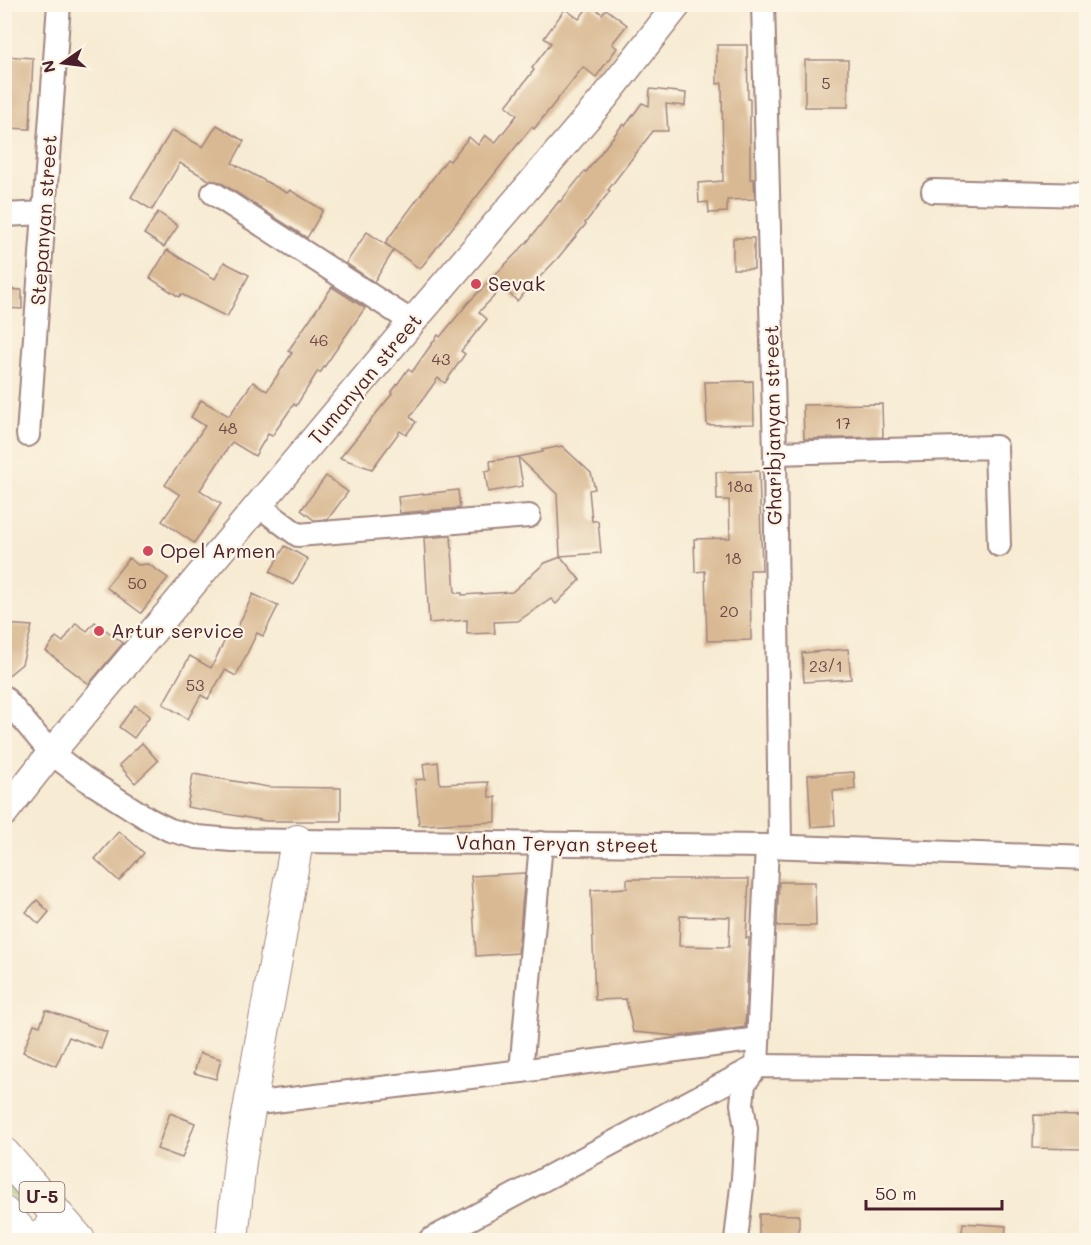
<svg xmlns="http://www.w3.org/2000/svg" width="1091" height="1245" font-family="Mali,'Noto Sans Armenian',sans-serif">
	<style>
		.green { fill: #9fcb79; stroke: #747552; stroke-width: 1.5 }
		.building { fill: #d9b993; fill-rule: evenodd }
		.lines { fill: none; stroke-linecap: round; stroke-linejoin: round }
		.minor-casing { stroke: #a0857f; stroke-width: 26 }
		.major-casing { stroke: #a0857f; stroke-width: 30 }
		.highway-casing { stroke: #a0857f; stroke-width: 34 }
		.minor { stroke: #fff; stroke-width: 22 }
		.major { stroke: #fff; stroke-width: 27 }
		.highway { stroke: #fff; stroke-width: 32 }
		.poi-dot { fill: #d1495b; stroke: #fcf5e5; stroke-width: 2 }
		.labels { text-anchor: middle; stroke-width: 4.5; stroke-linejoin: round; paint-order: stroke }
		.number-label { font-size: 16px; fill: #6e4645 }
		.shield { fill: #fcf5e5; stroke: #7f5f63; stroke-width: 1.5 }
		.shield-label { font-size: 18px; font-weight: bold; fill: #4a1f2b }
		.street-label { font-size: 20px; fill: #4a1f2b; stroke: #fcf5e5 }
		.poi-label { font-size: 20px; fill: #4a1f2b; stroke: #fcf5e5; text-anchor: start }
	</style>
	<rect width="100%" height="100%" fill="#fcf5e5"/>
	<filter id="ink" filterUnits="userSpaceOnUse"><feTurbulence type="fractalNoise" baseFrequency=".0167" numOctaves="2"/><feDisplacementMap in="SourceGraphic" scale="12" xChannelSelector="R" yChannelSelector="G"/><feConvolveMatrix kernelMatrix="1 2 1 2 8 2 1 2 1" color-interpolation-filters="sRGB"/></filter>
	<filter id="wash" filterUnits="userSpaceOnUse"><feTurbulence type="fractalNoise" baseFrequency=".008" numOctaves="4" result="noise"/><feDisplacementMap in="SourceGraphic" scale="24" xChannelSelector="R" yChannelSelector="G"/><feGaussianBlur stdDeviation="1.35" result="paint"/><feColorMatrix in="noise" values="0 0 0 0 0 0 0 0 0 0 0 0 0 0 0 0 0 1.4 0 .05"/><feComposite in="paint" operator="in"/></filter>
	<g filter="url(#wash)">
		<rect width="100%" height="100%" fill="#f7ebd3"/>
		<polygon class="green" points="4,1165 38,1204 27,1214 5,1188"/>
		<g id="blocks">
			<g class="building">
				<polygon points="590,4 602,14 606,9 627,25 612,44 617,48 596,77 583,67 534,129 532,127 514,149 420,269 394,250 374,282 346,263 367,232 394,250 385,243 447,159 450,161 469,137 478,145 485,135 495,143 517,115 506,106 534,70 532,68 551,43 544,38 565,9 579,19"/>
				<polygon points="717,45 747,45 748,99 750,99 750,179 754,179 755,199 727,200 727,212 709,213 708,202 699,203 698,183 723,181 722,83 717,84"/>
				<polygon points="4,56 33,58 30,129 4,128"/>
				<rect x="805" y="60" width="43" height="47"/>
				<polygon points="650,89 686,93 685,106 666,104 668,131 653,131 608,190 610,191 585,223 586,224 557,259 517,301 503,287 479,312 487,319 461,351 465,354 445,383 438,378 410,417 416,422 406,435 400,431 372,469 340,458 392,394 391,393 408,369 412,372 438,335 440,337 468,303 528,241 559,201 560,202 585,171 586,172 623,124 625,126 642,103 649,106"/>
				<polygon points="217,125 244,141 232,163 287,193 290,190 323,210 307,238 220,182 209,180 180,163 152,210 131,197 172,130 203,147"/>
				<polygon points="158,212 178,226 164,247 144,234"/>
				<rect x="733" y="238" width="21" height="31"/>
				<polygon points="167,250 215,279 224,262 249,275 227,317 181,294 179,297 150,278"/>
				<polygon points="332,287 365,308 320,373 318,371 296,406 294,404 272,436 268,434 255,456 232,442 200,490 221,504 194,543 162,521 180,495 165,485 205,426 191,417 201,400 229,416 253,382 267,391 292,353 288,351"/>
				<polygon points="4,289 22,290 22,309 4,308"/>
				<polygon points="753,381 754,424 707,425 705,382"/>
				<polygon points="882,404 883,437 804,439 803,405"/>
				<polygon points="562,446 591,473 595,489 589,490 592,521 598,521 601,553 560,556 557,494 518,457 543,452 542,450"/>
				<polygon points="518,457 523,486 488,492 485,471 491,470 490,461"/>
				<polygon points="759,471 762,570 750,570 751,640 707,641 705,571 695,572 694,539 730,538 729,500 717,500 716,472"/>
				<polygon points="326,476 348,492 328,519 314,520 301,510"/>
				<polygon points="458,490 460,508 400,513 398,497"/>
				<polygon points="451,536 455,593 462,593 462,595 512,592 545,563 561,557 580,580 556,604 551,599 518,621 494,622 495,633 467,634 467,620 429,623 424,538"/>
				<polygon points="285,546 308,559 293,585 270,572"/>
				<polygon points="129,558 138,565 148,564 168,578 141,613 106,587"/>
				<polygon points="253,594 278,606 263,636 257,633 236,676 225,670 208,699 201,695 188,719 163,704 190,656 211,668 229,632 234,635"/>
				<polygon points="95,622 123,643 89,684 46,651 56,637 63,642 76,623 87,631"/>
				<polygon points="4,624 32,626 22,664 4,679"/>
				<polygon points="848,649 851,679 804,682 802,653"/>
				<polygon points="135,705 150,716 134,738 119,727"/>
				<polygon points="142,743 158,761 135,783 119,765"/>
				<polygon points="438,762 440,784 488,782 489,797 496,797 496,822 419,825 415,780 425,779 423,764"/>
				<polygon points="854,772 855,789 833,791 835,825 811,827 808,775"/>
				<polygon points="193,774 268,787 341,788 341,821 266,821 187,807"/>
				<polygon points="119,831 144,853 119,881 95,859"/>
				<polygon points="525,873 518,953 476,956 471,876"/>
				<path d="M627,879h122l-3,59h3l-4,89 -68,9 -44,-4 -7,-33 -31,1 -4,-110 36,-2zM680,916l50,1 -1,30 -50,-1z"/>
				<polygon points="779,882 815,882 816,926 777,926"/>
				<polygon points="37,900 49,912 39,924 26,912"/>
				<polygon points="46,1010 107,1032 101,1049 69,1037 56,1066 23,1052 34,1024 40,1026"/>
				<polygon points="200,1053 221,1059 216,1079 194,1073"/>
				<polygon points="170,1113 195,1123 182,1158 157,1149"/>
				<polygon points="1034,1115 1085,1116 1084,1149 1033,1148"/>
				<polygon points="759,1214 799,1215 799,1240 759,1240"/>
				<polygon points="963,1223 1006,1226 1005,1240 961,1240"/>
			</g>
		</g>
	</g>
	<g filter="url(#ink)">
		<use href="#blocks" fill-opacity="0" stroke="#a0857f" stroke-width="1.5"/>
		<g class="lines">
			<defs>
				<g id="minor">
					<polyline points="763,4 775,453 780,846"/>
					<polyline points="933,191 1086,195"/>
					<polyline points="213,193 412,322"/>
					<polyline points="4,215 44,213"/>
					<polyline points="28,435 59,4"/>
					<polyline points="775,453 996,447 999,545"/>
					<polyline points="259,506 298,535 529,516"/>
					<polyline points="4,697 51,753 84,778 150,820 170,830 197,837 232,840 297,841 767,846 1086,858"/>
					<polyline points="521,1071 541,843"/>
					<polyline points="250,1104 521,1071 758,1039"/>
					<polyline points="430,1240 757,1066 1086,1069"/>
					<polyline points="736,1240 743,1178 746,1129 742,1104 744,1084 757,1066 767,846"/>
				</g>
				<polyline id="major" points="4,813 51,753 412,322 605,97 678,4"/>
				<g id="highway">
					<polyline points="4,1154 79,1240"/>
					<polyline points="4,1213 28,1240"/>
					<path d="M25,1237c21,2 27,-5 29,-26"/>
					<polyline points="232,1240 240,1161 297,841"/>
				</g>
			</defs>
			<use href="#minor" class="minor-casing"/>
			<use href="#major" class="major-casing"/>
			<use href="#highway" class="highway-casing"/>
			<use href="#minor" class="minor"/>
			<use href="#major" class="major"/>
			<use href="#highway" class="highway"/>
		</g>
	</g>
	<g class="poi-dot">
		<circle cx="476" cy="284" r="6"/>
		<circle cx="148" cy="551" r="6"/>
		<circle cx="99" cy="631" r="6"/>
	</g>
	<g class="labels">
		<g class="number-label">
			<text x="826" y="89">5</text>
			<text x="319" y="346">46</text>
			<text x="441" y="365">43</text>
			<text x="843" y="429">17</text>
			<text x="228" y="434">48</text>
			<text x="740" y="492">18a</text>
			<text x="733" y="564">18</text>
			<text x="137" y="589">50</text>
			<text x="729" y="617">20</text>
			<text x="826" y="672">23/1</text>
			<text x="195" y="691">53</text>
		</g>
		<rect class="shield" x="19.5" y="1182" width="45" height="30" rx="4.5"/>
		<g class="shield-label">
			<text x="42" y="1203">Մ-5</text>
		</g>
		<g class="street-label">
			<text transform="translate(44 220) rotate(-86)" y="7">Stepanyan street</text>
			<text transform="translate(365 379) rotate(-50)" y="7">Tumanyan street</text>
			<text transform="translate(773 425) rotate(-91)" y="7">Gharibjanyan street</text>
			<text transform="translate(557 844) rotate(1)" y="7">Vahan Teryan street</text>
		</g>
		<g class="poi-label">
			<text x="488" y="291">Sevak</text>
			<text x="160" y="558">Opel Armen</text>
			<text x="111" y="638">Artur service</text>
		</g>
	</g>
	<rect width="1091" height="1245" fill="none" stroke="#fcf5e5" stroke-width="24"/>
	<g transform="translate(63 63) rotate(256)" stroke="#fcf5e5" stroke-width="4.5" paint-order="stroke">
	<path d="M0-4.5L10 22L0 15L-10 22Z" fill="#4a1f2b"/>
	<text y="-9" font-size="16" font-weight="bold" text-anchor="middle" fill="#4a1f2b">N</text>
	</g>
	<path d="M866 1200v9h136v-9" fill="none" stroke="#4a1f2b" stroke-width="3"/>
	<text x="875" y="1200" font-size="18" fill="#4a1f2b" stroke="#fcf5e5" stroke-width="4.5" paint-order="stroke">50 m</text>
</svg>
